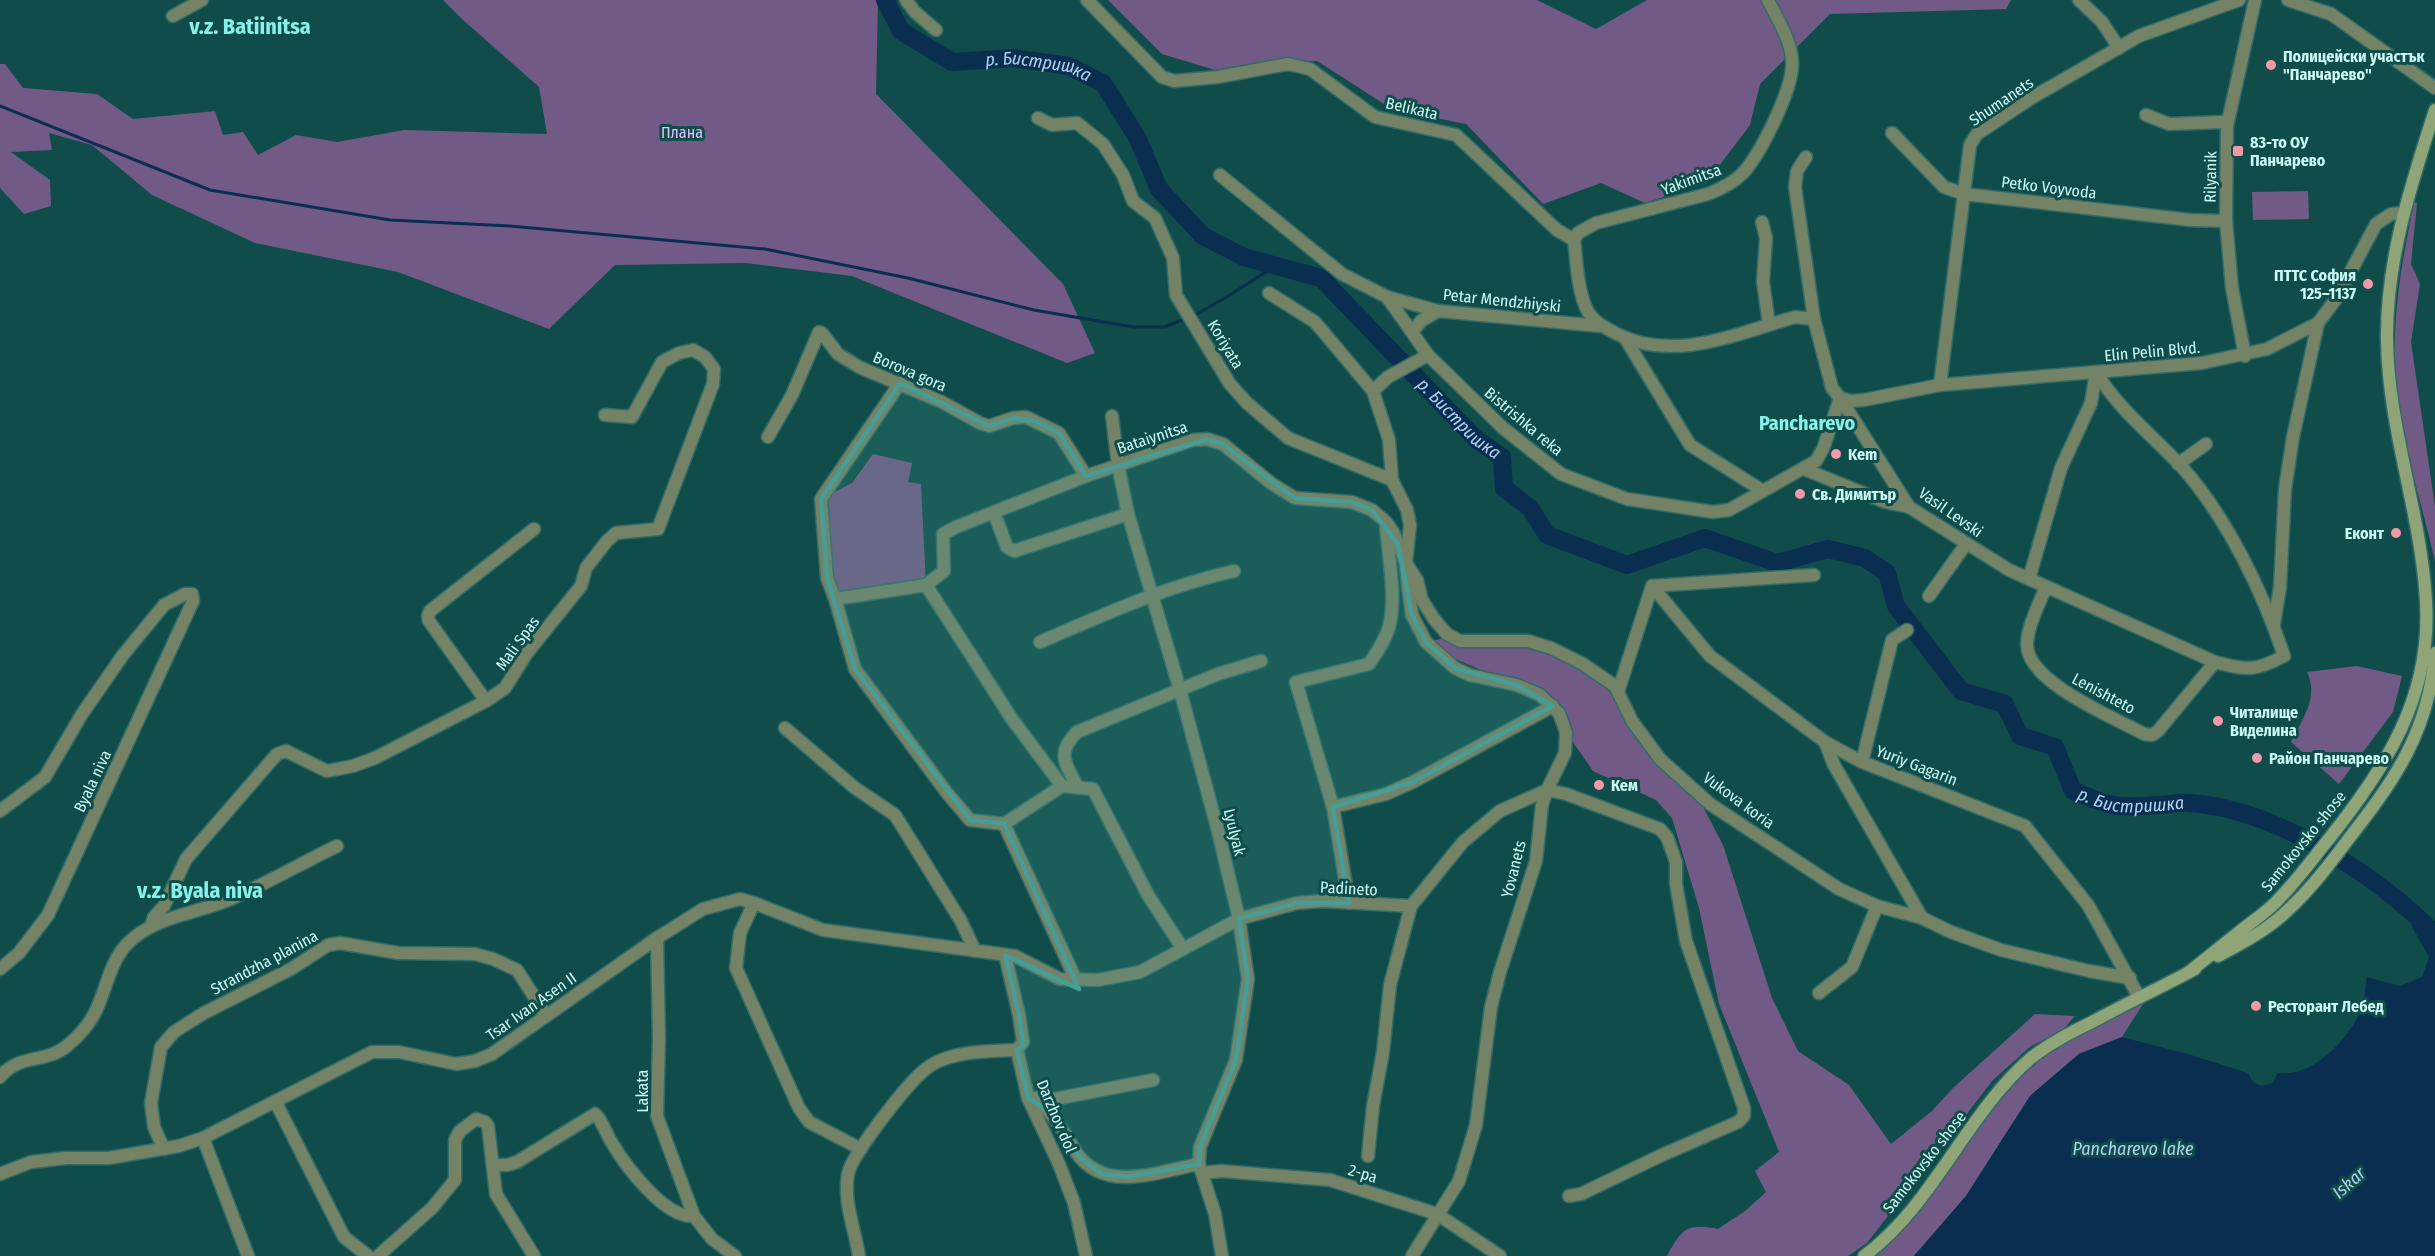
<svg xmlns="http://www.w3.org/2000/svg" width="2435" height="1256" font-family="'Fira Sans Condensed',sans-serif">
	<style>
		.green { fill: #725a86 }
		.water { fill: #092e4f }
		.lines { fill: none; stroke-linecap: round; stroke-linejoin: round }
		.stream { stroke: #092e4f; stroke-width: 3 }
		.river { stroke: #092e4f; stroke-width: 18 }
		.minor-casing { stroke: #316c69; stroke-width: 15 }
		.tertiary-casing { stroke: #316c69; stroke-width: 15 }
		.secondary-casing { stroke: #316c69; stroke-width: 15 }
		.minor { stroke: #748266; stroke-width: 12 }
		.tertiary { stroke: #748266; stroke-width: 12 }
		.secondary { stroke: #8fa578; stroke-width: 12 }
		.marked { fill: #479e97; fill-opacity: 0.2; stroke: #479e97; stroke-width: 4.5; stroke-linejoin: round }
		.poi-dot { fill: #f39aa9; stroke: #104d4a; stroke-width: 2 }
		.labels { text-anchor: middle; stroke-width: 6; stroke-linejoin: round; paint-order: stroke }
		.poi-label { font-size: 16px; font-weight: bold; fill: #cafbf6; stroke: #104d4a; text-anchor: start }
		.street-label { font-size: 16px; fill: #cafbf6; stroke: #104d4a }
		.park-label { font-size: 16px; fill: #e0bffb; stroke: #104d4a }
		.water-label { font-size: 18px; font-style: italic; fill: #b0d1f3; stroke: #104d4a }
		.quarter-label { font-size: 20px; font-weight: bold; fill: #87f2ea; stroke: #104d4a }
		.district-label { font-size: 22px; font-weight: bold; fill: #87f2ea; stroke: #104d4a }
	</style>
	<rect width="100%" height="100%" fill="#104d4a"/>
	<g class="green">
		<polygon points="443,0 878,0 876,94 1063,284 1095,353 1067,363 852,276 746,263 615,265 549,329 398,272 255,243 152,195 92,145 49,133 52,150 11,152 50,180 51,206 24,214 0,188 0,64 5,64 23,88 97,94 133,119 215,111 223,135 243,132 258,155 296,135 337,142 404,130 547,134 539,87 462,19"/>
		<polygon points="1108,0 1537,0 1596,29 1647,0 2011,0 2006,9 1830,14 1760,84 1750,125 1706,183 1645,203 1601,183 1543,204 1466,124 1392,109 1317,61 1261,62 1215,70 1162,54"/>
		<polygon points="2308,191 2309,219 2253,220 2252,192"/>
		<path d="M2414,202l3,1 -6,61 9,20 -9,58 24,165v54c-17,-73 -43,-148 -40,-224 1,-46 10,-90 19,-135z"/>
		<polygon points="873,454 912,463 908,482 921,484 926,585 835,599 821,499 852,483"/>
		<path d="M1448,637l80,6 87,43 17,37 67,76 24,46 49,153 26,53 51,34 42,59 41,-33 21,-23 82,-74 40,2 -14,16 -30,14 -38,34 -126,163 -19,13h-181c15,-27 19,-33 51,-27l27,-18 21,-19 -11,-21 24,-19 -60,-148 -20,-96 -27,-90 -16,-18 -63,-29 -53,-76 -99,-42 -12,-11z"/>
		<path d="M2357,666l45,10 -9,36 -54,72 -48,-42c12,-25 28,-44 16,-70z"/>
		<polygon points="2143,1004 2122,1037 2079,1054 2030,1096 1966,1196 1914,1256 1874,1256 1890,1241 1987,1116 2020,1077 2042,1058 2073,1037"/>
	</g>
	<path class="water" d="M2415,914l20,7v335h-521l52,-60 64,-100 49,-42 43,-17 69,18 57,18 5,9 9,4 10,-3 6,-10c34,5 68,-32 82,-60 5,-10 5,-25 7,-36l33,9 22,-9 7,-20 -18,-32z"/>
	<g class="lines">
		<g class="stream">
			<polyline points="0,106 210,190 390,220 510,226 765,249 908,278 1034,310 1133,327 1165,327 1186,318"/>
			<polyline points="1193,316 1230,295 1275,266"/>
		</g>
		<path class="river" id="s1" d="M885,0l16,31 51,31 62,-4 55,8 34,17 34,54 22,52 44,47 41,21 77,21 155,161 26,18 2,31 26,20 17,27 80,30 78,-27 72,25 51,-14 37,9 22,15 9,33 65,85 44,13 15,32 35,11 18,44c12,4 23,10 35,13 14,4 35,2 50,1 10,0 21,-3 32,-2 86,6 185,71 245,131"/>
		<defs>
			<g id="minor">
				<polyline points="906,0 915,12 936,30"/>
				<polyline points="1087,0 1162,77 1174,81 1218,77 1288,64 1310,69 1375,117 1456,135 1557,230 1574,240"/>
				<polyline points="2079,0 2102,22 2119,48"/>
				<polyline points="2288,0 2331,14 2435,88"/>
				<polyline points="173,16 202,0"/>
				<polyline points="2146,115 2169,124 2223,122 2227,126"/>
				<polyline points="1038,118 1052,125 1077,123 1103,144 1123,175 1133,201 1155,218 1173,258 1176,295 1230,384 1247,403 1288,438 1392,480 1407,510 1410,525 1406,563 1408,586 1412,615 1426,642 1455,668 1470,675 1517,685 1540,695 1559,713 1566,732 1565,753 1547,790 1542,805 1536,861 1500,972 1491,1007 1476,1125 1459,1181 1412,1256"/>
				<polyline points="1892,133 1944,187 1964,194 2190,220 2226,221"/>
				<polyline points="1806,157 1797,171 1795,187 1814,319"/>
				<polyline points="1220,175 1342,274 1387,297 1438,311 1600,326"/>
				<polyline points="1762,222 1766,238 1763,282 1769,324"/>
				<polyline points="1269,293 1315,322 1373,391 1389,440 1392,480"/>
				<polyline points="1387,297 1428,355 1503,428 1561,474 1627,499 1713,512 1729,510 1816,461 1823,449 1840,398"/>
				<polyline points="1413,331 1421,321 1438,311"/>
				<polyline points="1625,338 1690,445 1763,491"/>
				<polyline points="2245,356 2232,288 2226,221 2227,126 2255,0"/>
				<polyline points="1940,385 1970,145 1977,134 2033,97 2139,36 2239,0"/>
				<polyline points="1373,391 1388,377 1428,355"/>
				<path d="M1840,398l69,109 100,63 206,92c32,8 39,10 69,-6 -21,-64 -57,-138 -102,-189 -29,-31 -64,-58 -86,-95"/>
				<polyline points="1112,416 1118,465 1128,514 1180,690 1218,831 1239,919 1248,979 1236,1060 1200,1147 1199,1164 1215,1214 1222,1256"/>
				<polyline points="768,437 792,395 819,332 822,333 838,354 859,367 940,401 980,423 989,426 1013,418 1026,417 1059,433 1086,476"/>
				<polyline points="2178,464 2206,444"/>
				<polyline points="1804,469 1885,502 1909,507"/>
				<polyline points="994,513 1007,547 1014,551 1128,514"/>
				<polyline points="2029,579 2061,468 2091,403 2096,372"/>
				<polyline points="926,585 835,599 855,669 947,793 970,820 1004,824"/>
				<polyline points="1652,586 1710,656 1825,742 1862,762 2025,826 2088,905 2139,997"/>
				<path d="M2046,587c-7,17 -18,38 -19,57 -1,38 88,74 117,90l8,1 6,-4 57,-69"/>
				<polyline points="1929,596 1966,544"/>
				<polyline points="835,599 827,578 821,499 900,383"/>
				<polyline points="2274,624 2280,587 2285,489 2293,437 2318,323"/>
				<path d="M1040,642c65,-28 124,-55 194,-71"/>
				<polyline points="1618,692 1652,586 1814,575"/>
				<polyline points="486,701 429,621 428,616 430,611 534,529"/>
				<polyline points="785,728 855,788 895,815 961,921 975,951"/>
				<polyline points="1825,742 1834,765 1922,918"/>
				<polyline points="1862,762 1892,640 1907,630"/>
				<polyline points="1062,786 1004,824 1076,980"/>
				<path d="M1077,786c-12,-23 -21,-33 0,-54l141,-58 43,-13"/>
				<polyline points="1333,807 1386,794 1413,782 1553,706"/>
				<polyline points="0,811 45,777 82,714 123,655 164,605 185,594 192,594 193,601 48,915 19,953 0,969"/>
				<polyline points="754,903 740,933 736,968 799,1108 809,1122 861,1149"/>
				<path d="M1349,903l-16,-96 -37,-125 73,-18c8,-12 16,-23 20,-37 8,-29 -1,-72 -3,-102"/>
				<polyline points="151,927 154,917 164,906 186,859 277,754 286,751 327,771 353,766 375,758 486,701 505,688 527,653 581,586 586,568 607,541 616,533 658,529 713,384 714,369 705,357 693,350 679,353 662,362 632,417 605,415"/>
				<polyline points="657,938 659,1039 657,1116 694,1216 712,1239 735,1256"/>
				<polyline points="1183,949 1148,895 1093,789 1062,786 1012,719 926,585 944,571 943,534 956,527 1086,476 1193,440 1207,439 1223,444 1271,483 1295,498 1352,502 1372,510 1386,522 1393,532 1406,563 1417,580 1422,600 1434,619 1447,634 1460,641 1528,641 1551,648 1583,664 1615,686 1632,721 1660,759 1710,804 1839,889 1877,906 1922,918 1951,932 2001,950 2089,971 2130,978"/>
				<polyline points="1005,955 1019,1015 1023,1042 1017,1050"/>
				<polyline points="1819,993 1852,967 1877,906"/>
				<polyline points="1017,1050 1028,1098 1059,1164 1074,1203 1086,1256"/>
				<path d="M0,1077c19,-24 47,-13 68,-32 12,-10 24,-24 30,-39 9,-21 13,-45 29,-62 26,-27 66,-30 99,-43 38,-16 74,-37 111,-55"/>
				<path d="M1028,1098c23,11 31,25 43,46 27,52 81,29 128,20"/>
				<polyline points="1033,1098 1055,1099 1153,1080"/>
				<polyline points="275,1101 344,1237 368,1256"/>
				<polyline points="203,1138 248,1256"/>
				<polyline points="164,1149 154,1127 151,1103 161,1047 174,1032 204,1013 291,969 328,945 340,943 398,953 475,954 493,959 517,970 546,1015"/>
				<polyline points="1368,1156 1373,1106 1383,1052 1390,985 1411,906"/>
				<path d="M493,1165h14l10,-3 78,-48c8,7 11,20 17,29 13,22 53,76 82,73"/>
				<polyline points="1202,1173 1222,1171 1330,1180 1437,1214 1500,1256"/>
				<polyline points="0,1174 31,1162 66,1158 109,1158 179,1146 203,1138 372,1052 399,1052 456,1064 475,1061 492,1054 657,938 703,909 740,899 754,903 823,930 1015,956 1060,979 1098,980 1140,972 1239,919 1297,903 1322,901 1411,906 1463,842 1500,811 1547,790 1566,794 1660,829 1667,837 1676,862 1676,884 1686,941 1744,1108 1744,1116 1738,1122 1662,1155 1581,1194 1569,1196"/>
				<polyline points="378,1256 432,1208 455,1180 455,1140 460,1131 476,1119 485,1122 488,1126 496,1194 534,1256"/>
				<path d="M859,1256c-4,-26 -16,-55 -11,-82 4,-20 56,-85 72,-100 7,-7 15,-12 24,-15 23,-8 48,-8 73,-9"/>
			</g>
			<path id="tertiary" d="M1768,0c9,18 23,40 24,60 3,26 -31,93 -49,113 -10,10 -22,16 -35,21l-112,29 -18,10 -4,7c3,23 3,50 14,72 7,11 18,16 29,22 58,29 121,-1 178,-17l19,2 18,69 8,10 11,3 13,-1 76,-15 262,-22 65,-14 51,-26 18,-24 40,-75 15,-10 11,-1"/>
			<g id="secondary">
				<path d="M2218,956c25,-13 49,-26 69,-45 23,-21 42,-46 60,-70 47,-60 82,-109 88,-188"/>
				<path d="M2189,972c17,-13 32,-26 49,-39 12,-10 26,-19 37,-30 20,-20 36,-42 53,-63 57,-71 104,-143 98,-239 -5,-88 -38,-173 -39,-261 -1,-80 24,-155 48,-230"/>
				<path d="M1864,1256c69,-50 102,-142 167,-198 19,-15 42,-27 63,-37 33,-18 68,-34 101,-52"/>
			</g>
		</defs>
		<use href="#minor" class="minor-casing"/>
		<use href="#tertiary" class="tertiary-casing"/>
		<use href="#secondary" class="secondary-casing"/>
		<use href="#minor" class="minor"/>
		<use href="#tertiary" class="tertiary"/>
		<use href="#secondary" class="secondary"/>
	</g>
	<path class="marked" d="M900,383l89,43 24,-8 23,3 23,12 27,43 121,-37 16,5 72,54 57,4 20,8 26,34 14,71 14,27 29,26 62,17 36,21 -140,76 -80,25 16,96h-52l-58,16 9,60 -12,81 -36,87 -1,17 -72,13 -25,-3 -23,-17 -28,-44 -23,-15 -11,-48 6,-5 -4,-30 -14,-60 74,34 -75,-165 -34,-4 -115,-151 -28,-91 -6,-79z"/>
	<g class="poi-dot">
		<circle cx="2271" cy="65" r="6"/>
		<rect x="2232" y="145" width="12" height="12" rx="3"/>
		<circle cx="2368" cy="284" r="6"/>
		<circle cx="1836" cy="454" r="6"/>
		<circle cx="1800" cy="494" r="6"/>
		<circle cx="2396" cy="533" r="6"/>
		<circle cx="2218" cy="721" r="6"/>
		<circle cx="2257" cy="758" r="6"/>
		<circle cx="1599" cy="785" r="6"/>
		<circle cx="2256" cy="1006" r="6"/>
	</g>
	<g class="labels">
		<g class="poi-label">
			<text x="2283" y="62">Полицейски участък<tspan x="2283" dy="18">"Панчарево"</tspan></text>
			<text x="2250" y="148">83-то ОУ<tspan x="2250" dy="18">Панчарево</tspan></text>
			<text x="2356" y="281" text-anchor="end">ПТТС София<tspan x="2356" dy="18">125–1137</tspan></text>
			<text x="1848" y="460">Kem</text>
			<text x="1812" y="500">Св. Димитър</text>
			<text x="2384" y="539" text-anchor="end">Еконт</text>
			<text x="2230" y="718">Читалище<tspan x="2230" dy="18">Виделина</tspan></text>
			<text x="2269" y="764">Район Панчарево</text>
			<text x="1611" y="791">Кем</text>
			<text x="2268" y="1012">Ресторант Лебед</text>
		</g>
		<g class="street-label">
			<text transform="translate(2001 101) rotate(-34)" y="6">Shumanets</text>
			<text transform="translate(1412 108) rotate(13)" y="6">Belikata</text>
			<text transform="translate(2210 177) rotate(-89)" y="6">Rilyanik</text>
			<text transform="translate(1691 179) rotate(-20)" y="6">Yakimitsa</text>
			<text transform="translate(2049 187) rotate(7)" y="6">Petko Voyvoda</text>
			<text transform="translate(1502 300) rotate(6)" y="6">Petar Mendzhiyski</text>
			<text transform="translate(1226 344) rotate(59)" y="6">Koriyata</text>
			<text transform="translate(2152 351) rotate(-5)" y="6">Elin Pelin Blvd.</text>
			<text transform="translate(910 371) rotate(23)" y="6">Borova gora</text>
			<text transform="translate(1524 421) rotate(40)" y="6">Bistrishka reka</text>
			<text transform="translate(1152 437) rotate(-18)" y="6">Bataiynitsa</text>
			<text transform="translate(1951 512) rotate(35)" y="6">Vasil Levski</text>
			<text transform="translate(517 643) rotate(-54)" y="6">Mali Spas</text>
			<text transform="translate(2104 693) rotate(28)" y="6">Lenishteto</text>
			<text transform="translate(1917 765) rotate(21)" y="6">Yuriy Gagarin</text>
			<text transform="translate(92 781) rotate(-65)" y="6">Byala niva</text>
			<text transform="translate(1739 800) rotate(36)" y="6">Vukova koria</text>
			<text transform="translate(1235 832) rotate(76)" y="6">Lyulyak</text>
			<text transform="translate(2303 841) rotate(-51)" y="6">Samokovsko shose</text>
			<text transform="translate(1513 869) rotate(-76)" y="6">Yovanets</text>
			<text transform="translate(1349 888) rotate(3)" y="6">Padineto</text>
			<text transform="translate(264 962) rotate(-28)" y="6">Strandzha planina</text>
			<text transform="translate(531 1006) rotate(-35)" y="6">Tsar Ivan Asen II</text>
			<text transform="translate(642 1091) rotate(-90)" y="6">Lakata</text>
			<text transform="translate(1057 1116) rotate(67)" y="6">Darzhov dol</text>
			<text transform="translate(1924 1162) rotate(-52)" y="6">Samokovsko shose</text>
			<text transform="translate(1363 1173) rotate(17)" y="6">2-ра</text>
		</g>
		<g class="park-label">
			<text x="682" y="138">Плана</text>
		</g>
		<g class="water-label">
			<text dy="6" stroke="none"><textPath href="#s1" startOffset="182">р. Бистришка</textPath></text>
			<text dy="6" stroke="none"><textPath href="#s1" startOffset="758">р. Бистришка</textPath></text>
			<text dy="6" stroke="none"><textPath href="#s1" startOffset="1640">р. Бистришка</textPath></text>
			<text x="2133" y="1155">Pancharevo lake</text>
			<text transform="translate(2349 1183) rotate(-42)" y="6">Iskar</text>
		</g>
		<g class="quarter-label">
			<text x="1807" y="430">Pancharevo</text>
		</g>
		<g class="district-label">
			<text x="250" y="34">v.z. Batiinitsa</text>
			<text x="200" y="898">v.z. Byala niva</text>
		</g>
	</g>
</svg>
